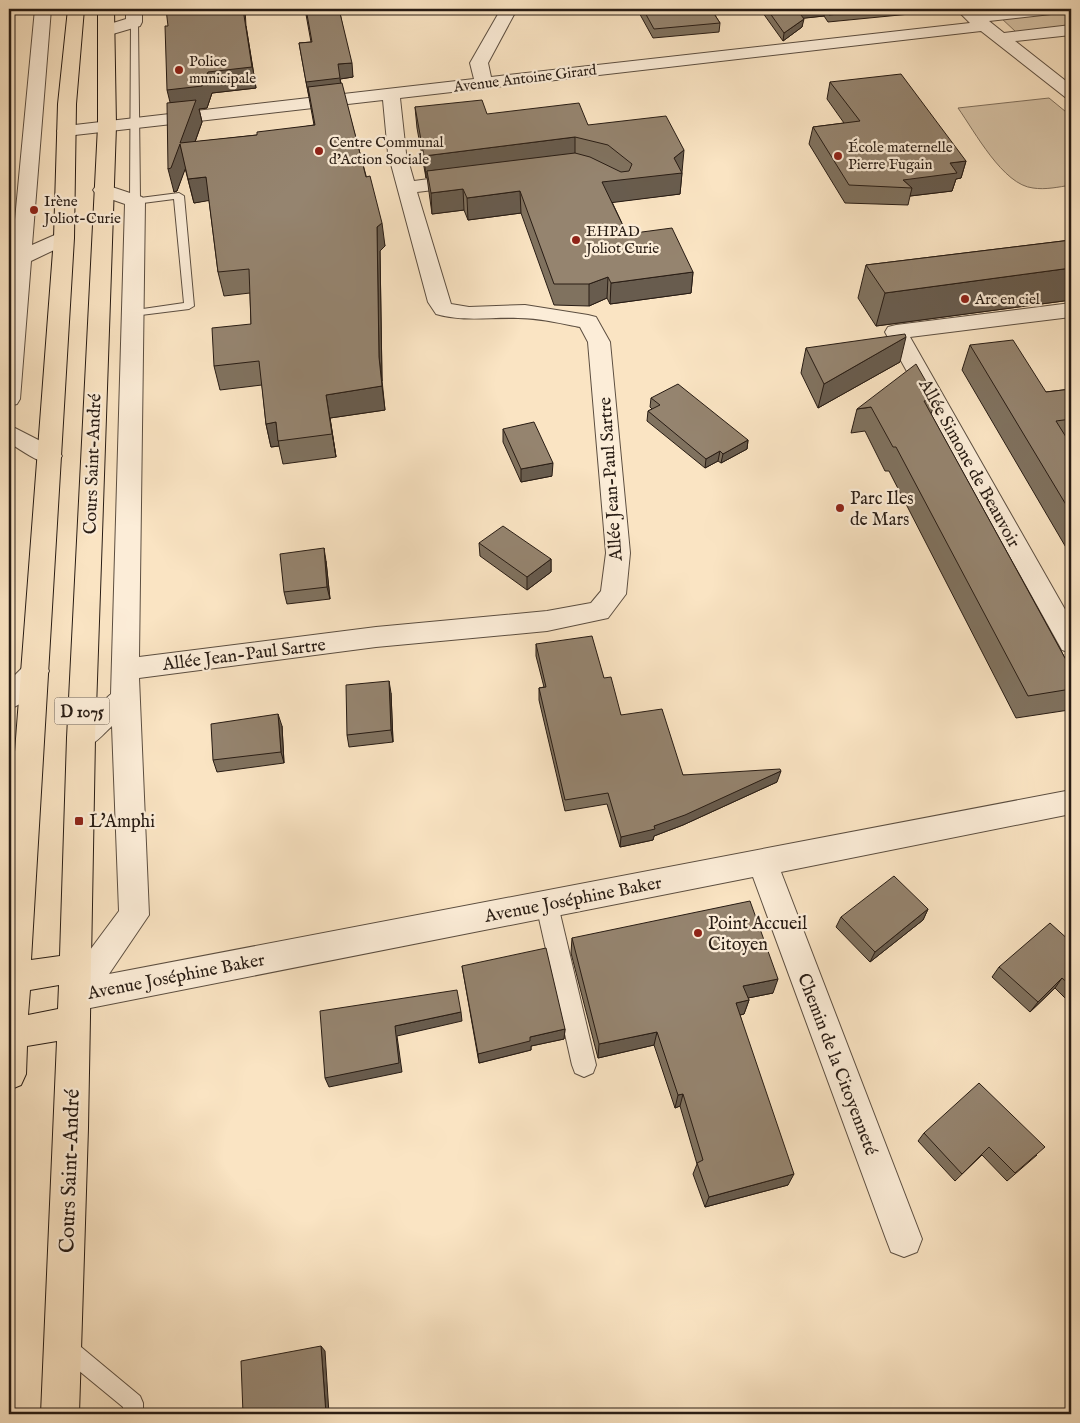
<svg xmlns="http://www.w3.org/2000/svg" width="1080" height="1423" font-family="'IM FELL English',serif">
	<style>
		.green { fill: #d6c2a5; stroke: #7f6f5c }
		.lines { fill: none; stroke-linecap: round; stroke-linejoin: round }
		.service-casing { stroke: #5c4e40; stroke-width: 2 }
		.pedestrian-casing { stroke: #5c4e40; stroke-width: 2 }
		.minor-casing { stroke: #5c4e40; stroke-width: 2 }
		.primary-casing { stroke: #281c14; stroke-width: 2 }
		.service { fill: #fcedd8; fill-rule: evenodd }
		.pedestrian { fill: #fcedd8; fill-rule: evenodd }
		.minor { fill: #fcedd8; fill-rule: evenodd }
		.primary { fill: #fae4c3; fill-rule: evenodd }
		.wall { fill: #80725f; stroke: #281c14 }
		.shaded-wall { fill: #685c4e; stroke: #281c14 }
		.building { fill: #95846f; stroke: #281c14 }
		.poi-dot { fill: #8f2418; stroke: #fcedd8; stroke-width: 2 }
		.labels { text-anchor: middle; stroke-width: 4.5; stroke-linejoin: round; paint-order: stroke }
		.far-poi-label { font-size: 15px; fill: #281c14; stroke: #fcedd8; text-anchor: start }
		.far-street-label { font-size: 15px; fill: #281c14; stroke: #fcedd8 }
		.shield { fill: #fcedd8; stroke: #685b4f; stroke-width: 1 }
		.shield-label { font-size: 16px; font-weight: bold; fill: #281c14 }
		.street-label { font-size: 18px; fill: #281c14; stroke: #fcedd8 }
		.poi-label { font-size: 18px; fill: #281c14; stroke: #fcedd8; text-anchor: start }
		.near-street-label { font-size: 21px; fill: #281c14; stroke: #fcedd8 }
	</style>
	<rect width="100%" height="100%" fill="#fae4c3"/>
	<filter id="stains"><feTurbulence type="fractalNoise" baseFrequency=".004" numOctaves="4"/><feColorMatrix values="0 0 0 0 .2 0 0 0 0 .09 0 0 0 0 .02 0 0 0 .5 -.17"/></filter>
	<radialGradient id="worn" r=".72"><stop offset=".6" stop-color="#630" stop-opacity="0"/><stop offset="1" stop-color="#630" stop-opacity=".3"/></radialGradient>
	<g class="green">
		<polygon points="1071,9 1071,26 1016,32 1000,17"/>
		<path d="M1049,98l22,18v69c-12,2 -26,5 -38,3 -30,-3 -58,-56 -75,-80z"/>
	</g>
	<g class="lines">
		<defs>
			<g id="service">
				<polygon points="131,20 138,22 140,198 179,193 184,196 194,306 189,309 133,316 129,315 129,311 184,303 174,199 135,204 130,201"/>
				<polygon points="68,1340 75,1342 140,1396 143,1403 143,1414 123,1414 123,1407 61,1356 59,1349 61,1342"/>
			</g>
			<polygon id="pedestrian" points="547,895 555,898 558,905 596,1065 593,1073 584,1077 575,1073 572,1065 536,905 539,898"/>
			<g id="minor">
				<polygon points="35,9 51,9 32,245 57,234 64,232 71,234 74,238 71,242 31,261 20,399 17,404 9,406 9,283"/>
				<polygon points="126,9 142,9 142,22 140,26 106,36 100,35 98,31 100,27 126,19"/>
				<path d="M501,9h16l-29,54 3,14 479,-54 -9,-9 2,-3 6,-2 9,4 33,-4h48l-2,3 -6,2 -62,7 15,12 67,-8v10l-56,6 56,44v13l-6,-1 -84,-66 -581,67 6,55 8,28 52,-7 7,2 3,4 -3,4 -7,2 -49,6 34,112 18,3 56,-2 63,10 8,2 14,25 20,211 -4,41 -18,24 -61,13 -171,16 -237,31 10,237 -40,59 962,-184v24l-290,58 141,367 -5,13 -13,5 -13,-5 -5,-13 -133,-362 -678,134 -11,-4 -5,-11 5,-11 55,-74 -7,-185c-13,12 -22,26 -41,20l-4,-8 4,-8 40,-36 14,-490 -29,-10 -3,-4 3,-4 7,-2 39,13 3,4 -6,456 237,-30 171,-16 44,-8 10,-12 5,-38 -18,-211 -8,-15c-21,-4 -41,-9 -62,-9 -29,-1 -54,4 -82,-4l-8,-12 -40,-149 -5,-53 -317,36 -6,-1 -3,-4 3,-4 6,-1 408,-47 -4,-16z"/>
				<polygon points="1071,303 1071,317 910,337 1071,620 1071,653 1062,650 885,332 888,327 896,325"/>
				<path d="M9,425l49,25 4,6 -4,6c-17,5 -34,-11 -49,-19z"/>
				<path d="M36,660l9,3 4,8c-7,15 -24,33 -40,38v-28l18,-18z"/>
			</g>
			<path id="primary" d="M68,9h16l-8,95 -2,134 -43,722 29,-4 7,-218 31,-612v-117h16l2,117 -21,612 -7,390 -9,286h-38l16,-373 -30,5 -1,28 -5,11 -12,5v-259l45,-593 4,-134zM59,985l-1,24 -30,6 2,-25z"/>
		</defs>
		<use href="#service" class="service-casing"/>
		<use href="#pedestrian" class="pedestrian-casing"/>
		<use href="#minor" class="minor-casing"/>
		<use href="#primary" class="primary-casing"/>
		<use href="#service" class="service"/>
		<use href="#pedestrian" class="pedestrian"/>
		<use href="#minor" class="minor"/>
		<use href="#primary" class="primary"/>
	</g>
	<g class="wall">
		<polygon points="305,9 344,9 345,12 340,13 353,77 340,79 341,83 385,246 380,251 382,380 385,410 330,418 336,457 283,464 279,446 271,447 266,424 262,385 220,390 214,366 251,324 250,293 224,296 218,272 209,200 194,203 185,168 177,191 174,192 170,103 246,26 256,88 212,93 207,108 199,109 202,122 195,142 257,135 314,125 299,43 311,42"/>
		<polygon points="637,9 711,9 720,23 719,32 653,38"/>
		<polygon points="760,9 912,9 910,14 828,22 824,16 803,18 802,27 783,41"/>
		<polygon points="830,82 966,161 961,178 956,179 952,191 910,196 908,205 845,203 809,144 813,127 844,123 827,99"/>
		<polygon points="415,107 588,125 682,172 680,194 612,202 627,234 693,272 691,293 610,304 607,298 589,306 554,305 521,213 468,220 464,210 432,214 429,192 427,177 426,178 417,128"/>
		<polygon points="1071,240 1071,300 876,326 858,298 866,265"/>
		<polygon points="970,345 1046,392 1071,389 1071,442 1069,442 1071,445 1071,556 962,370"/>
		<polygon points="806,348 900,362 818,408 801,373"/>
		<polygon points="651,398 748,440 747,449 721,463 718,461 705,468 647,421 648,411 652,409 650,407"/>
		<polygon points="936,399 931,414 1071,669 1071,705 1069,710 1016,718 889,471 885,471 865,431 851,433 857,409"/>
		<polygon points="503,429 552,476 521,482 503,442"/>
		<polygon points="479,543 551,559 551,572 527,590 480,556"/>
		<polygon points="326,561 330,599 287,604 284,592"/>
		<polygon points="536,644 604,678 621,715 683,775 777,782 683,825 654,836 653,840 620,847 607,804 565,811 539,700 539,688 544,687 536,656"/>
		<polygon points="391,693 393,742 349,747 347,735"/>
		<polygon points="282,726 284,763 217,772 213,760"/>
		<polygon points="928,909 923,920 870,962 836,927 841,917"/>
		<polygon points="572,938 773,993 748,998 749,1000 744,1014 740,1015 788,1185 705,1207 693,1174 697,1164 680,1106 675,1108 654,1045 598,1058 571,953"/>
		<polygon points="1071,942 1071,1004 1055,988 1030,1012 992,977 999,967"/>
		<polygon points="462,966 565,1029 564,1039 531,1046 531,1050 479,1063"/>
		<polygon points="924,1133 1037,1155 1007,1181 982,1155 955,1181 918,1141"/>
	</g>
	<g class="shaded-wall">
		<polygon points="243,9 245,9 246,26 256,88 212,93 207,108 199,109 202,122 186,167 167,90"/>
		<polygon points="338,9 344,9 345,12 338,13"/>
		<polygon points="818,9 825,9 824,16 797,19 798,11"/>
		<polygon points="804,19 802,27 783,41 784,33"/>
		<polygon points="352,63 353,77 340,79 342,92 309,96 306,82 338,64"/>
		<polygon points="575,137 575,158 427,171 427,177 426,178 424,156"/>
		<polygon points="180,144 186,167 177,191 174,192 168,169"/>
		<polygon points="684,150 682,172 680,173 682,173 680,194 601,204 602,182 674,158"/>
		<polygon points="966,161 961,178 956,179 952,191 910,196 912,188 903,180 950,163"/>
		<polygon points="206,177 212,200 194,203 188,179"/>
		<polygon points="463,189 464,210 432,214 431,193"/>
		<polygon points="520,191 521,213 468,220 467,198"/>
		<polygon points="382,223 385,246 380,251 382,381 379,357 377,227"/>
		<polygon points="1071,268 1071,300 876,326 885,293"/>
		<polygon points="693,272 691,293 610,304 611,283"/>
		<polygon points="608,277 607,298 589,306 589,284"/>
		<polygon points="906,337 900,362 818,408 824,384"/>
		<polygon points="382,386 385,410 330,418 336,457 326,395"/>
		<polygon points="276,422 279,446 271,447 266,424"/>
		<polygon points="748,440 747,449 721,463 723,454"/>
		<polygon points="720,451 718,461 705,468 706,459"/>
		<polygon points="553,463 552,476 521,482 521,469"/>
		<polygon points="324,548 326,561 330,599 327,587"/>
		<polygon points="551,559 551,572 527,590 527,577"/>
		<polygon points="389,681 391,693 393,742 391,730"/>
		<polygon points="278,714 282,726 284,763 281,752"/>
		<polygon points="781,771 777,782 683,825 654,836 653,840 620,847 621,837 654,826"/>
		<polygon points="928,909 923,920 870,962 875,952"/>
		<polygon points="1062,978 1055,988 1030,1012 1038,1002"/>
		<polygon points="778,979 773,993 738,1000 743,986"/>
		<polygon points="749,1000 744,1014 732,1017 736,1003"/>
		<polygon points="461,1012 462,1021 397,1036 402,1072 329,1087 325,1078 395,1026"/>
		<polygon points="565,1029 564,1039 531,1046 531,1050 479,1063 478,1054 530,1037"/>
		<polygon points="657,1032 654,1045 598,1058 599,1044"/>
		<polygon points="683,1094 680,1106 675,1108 678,1095"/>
		<polygon points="794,1174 788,1185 705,1207 709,1197"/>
		<polygon points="321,1346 325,1351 329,1414 326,1414"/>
	</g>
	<g class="building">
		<polygon points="166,9 243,9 252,67 208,72 202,86 167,90 165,26 168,26"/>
		<polygon points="306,9 339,9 352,63 338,64 340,78 306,82 299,43 312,42"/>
		<polygon points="643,9 711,9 720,23 654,29"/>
		<polygon points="767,9 818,9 798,11 804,19 784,33"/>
		<polygon points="825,9 888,9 829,15"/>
		<polygon points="901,74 966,161 950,163 957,173 903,180 912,188 849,185 813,127 860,121 830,82"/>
		<polygon points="342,83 366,177 370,176 382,223 377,227 379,357 382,386 326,395 332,434 278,441 276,422 266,424 259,361 214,366 212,328 251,324 249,269 218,272 206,177 188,179 180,144 171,168 168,169 167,103 196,100 180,143 257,135 257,132 315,125 308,87"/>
		<polygon points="482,100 487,114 579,103 588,125 666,116 684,150 674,158 682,173 602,182 627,234 672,228 693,272 611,283 608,277 589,284 554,284 520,191 467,198 463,189 431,193 427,171 575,153 590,157 621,172 629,171 632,164 608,145 575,137 424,156 415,107"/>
		<polygon points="1071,240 1071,268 885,293 866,265"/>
		<polygon points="905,334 906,337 824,384 806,348"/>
		<polygon points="1013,340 1046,392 1071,389 1071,419 1056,421 1071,445 1071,513 970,345"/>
		<polygon points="916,364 936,399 924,401 1071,669 1071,689 1028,696 896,447 893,447 871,407 857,409"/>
		<polygon points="678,384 748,440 723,454 720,451 706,459 648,411 660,405 651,398"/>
		<polygon points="534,422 553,463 521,469 503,429"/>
		<polygon points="503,526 551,559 527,577 479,543"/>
		<polygon points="324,548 327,587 284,592 280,554"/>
		<polygon points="592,636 604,678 611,677 621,715 662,709 683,775 780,769 781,771 685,815 654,826 655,829 621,837 608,793 565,800 539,688 546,687 536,644"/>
		<polygon points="389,681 391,730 347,735 346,685"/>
		<polygon points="278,714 281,752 213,760 211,724"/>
		<polygon points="894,876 928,909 875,952 841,917"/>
		<polygon points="750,901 778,979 743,986 749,1000 736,1003 794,1174 709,1197 697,1163 703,1160 683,1094 678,1095 657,1032 599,1044 572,938"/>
		<polygon points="1050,923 1071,942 1071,986 1062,978 1038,1002 999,967"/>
		<polygon points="546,948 565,1029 530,1037 530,1041 478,1054 462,966"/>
		<polygon points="457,990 461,1012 395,1026 399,1063 325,1078 320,1011"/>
		<polygon points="979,1083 1045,1147 1015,1173 989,1147 962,1174 924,1133"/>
		<polygon points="321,1346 326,1414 243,1414 241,1361"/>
	</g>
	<g class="poi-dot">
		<circle cx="179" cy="70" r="5"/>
		<circle cx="319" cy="151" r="5"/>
		<circle cx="838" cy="156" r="5"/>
		<circle cx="34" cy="210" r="5"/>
		<circle cx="576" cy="240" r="5"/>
		<circle cx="965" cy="299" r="5"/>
		<circle cx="840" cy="508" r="5"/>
		<rect x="74" y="816" width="10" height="10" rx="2.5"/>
		<circle cx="698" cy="933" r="5"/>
	</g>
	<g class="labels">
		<g class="far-poi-label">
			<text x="189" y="66">Police<tspan x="189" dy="17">municipale</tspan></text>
			<text x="329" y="147">Centre Communal<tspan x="329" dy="17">d'Action Sociale</tspan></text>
			<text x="848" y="152">École maternelle<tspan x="848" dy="17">Pierre Fugain</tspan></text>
			<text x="44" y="206">Irène<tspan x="44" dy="17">Joliot-Curie</tspan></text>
			<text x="586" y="236">EHPAD<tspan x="586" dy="17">Joliot Curie</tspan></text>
			<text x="975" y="304">Arc en ciel</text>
		</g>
		<g class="far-street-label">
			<text transform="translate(525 78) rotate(-7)" y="5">Avenue Antoine Girard</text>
		</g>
		<rect class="shield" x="54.5" y="697.5" width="55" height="27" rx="4"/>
		<g class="shield-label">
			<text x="82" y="717">D 1075</text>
		</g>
		<g class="street-label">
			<text transform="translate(970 463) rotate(61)" y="6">Allée Simone de Beauvoir</text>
			<text transform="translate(92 464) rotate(-88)" y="6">Cours Saint-André</text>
			<text transform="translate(610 479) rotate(-94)" y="6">Allée Jean-Paul Sartre</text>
			<text transform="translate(244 654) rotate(-7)" y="6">Allée Jean-Paul Sartre</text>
			<text transform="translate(573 899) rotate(-11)" y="6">Avenue Joséphine Baker</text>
			<text transform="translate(176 976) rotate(-11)" y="6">Avenue Joséphine Baker</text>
			<text transform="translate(838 1064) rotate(69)" y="6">Chemin de la Citoyenneté</text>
		</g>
		<g class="poi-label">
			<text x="850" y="504">Parc Iles<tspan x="850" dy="21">de Mars</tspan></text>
			<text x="89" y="827">L'Amphi</text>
			<text x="708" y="929">Point Accueil<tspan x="708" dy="21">Citoyen</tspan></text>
		</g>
		<g class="near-street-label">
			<text transform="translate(69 1171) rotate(-88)" y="7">Cours Saint-André</text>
		</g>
	</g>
	<rect width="1080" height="1423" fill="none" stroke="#fae4c3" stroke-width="30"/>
	<rect x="10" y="10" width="1060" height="1403" fill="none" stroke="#281c14" stroke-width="2.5"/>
	<rect x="15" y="15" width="1050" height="1393" fill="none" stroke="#281c14"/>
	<rect width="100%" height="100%" filter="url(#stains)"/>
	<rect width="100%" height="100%" fill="url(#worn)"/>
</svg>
